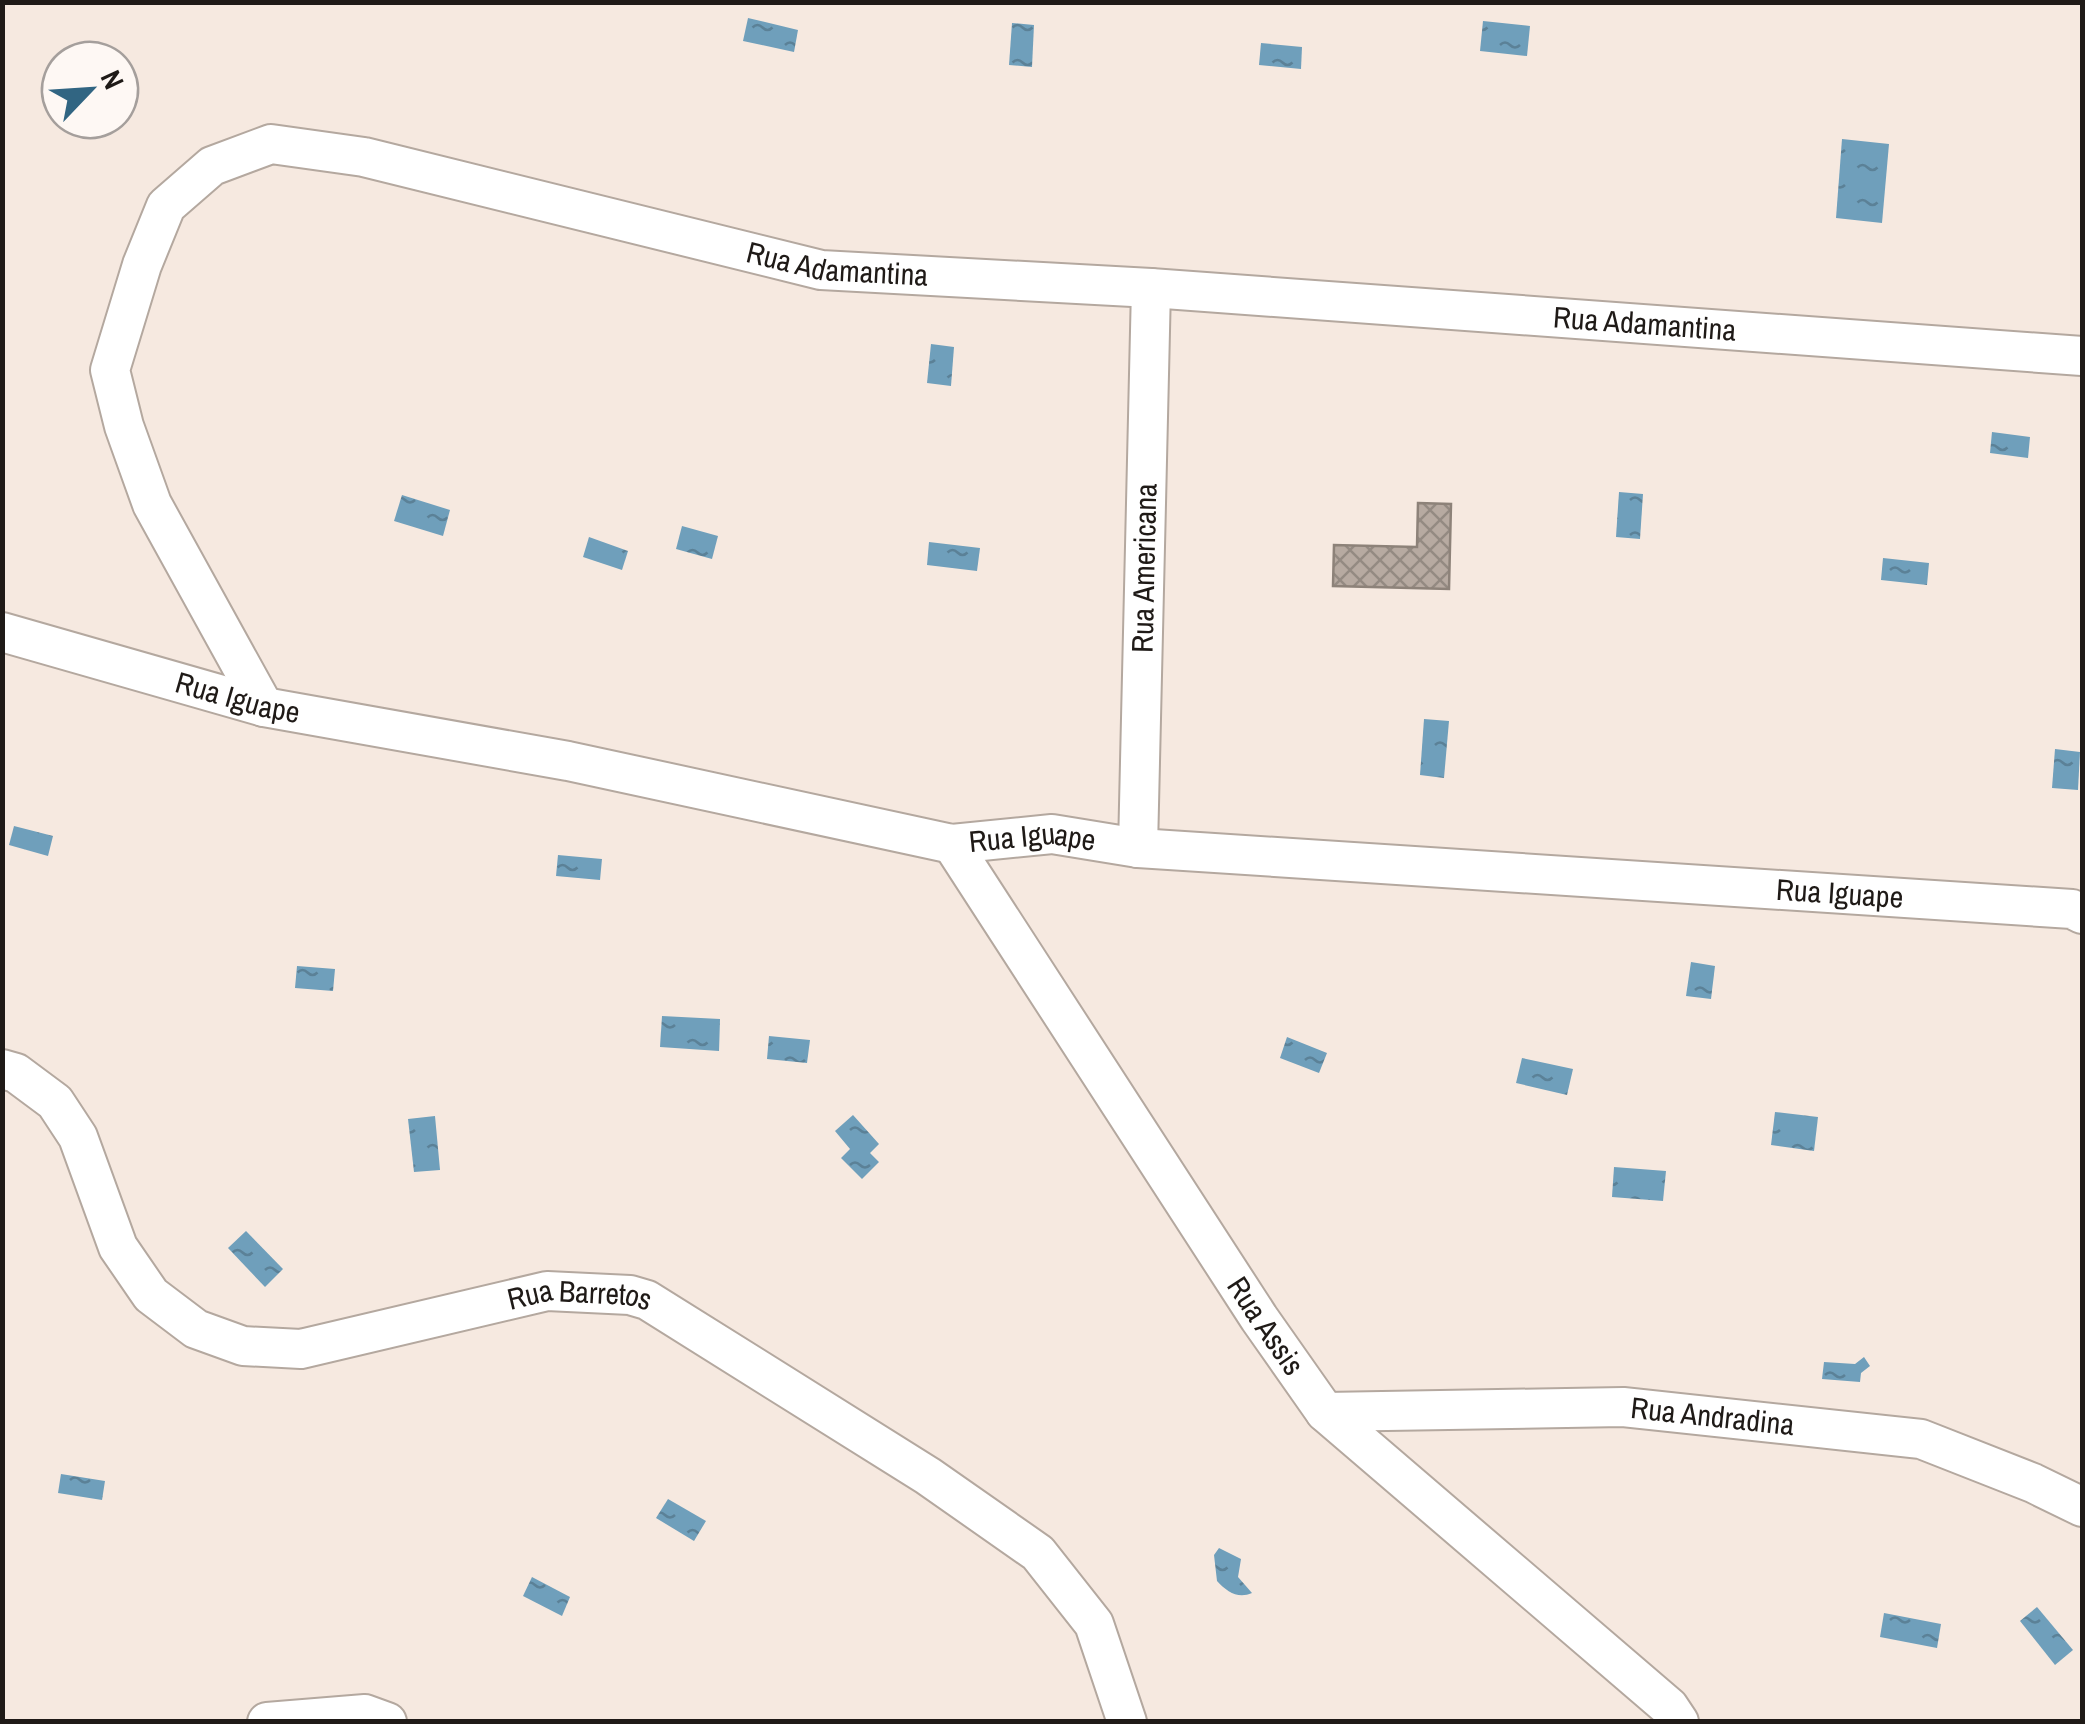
<svg xmlns="http://www.w3.org/2000/svg" width="2085" height="1724" font-family="'Archivo Narrow',sans-serif">
	<style>
		.water { fill: url(#water-ripples) }
		.building { fill: url(#building-cross-hatch); stroke: #8d8279; stroke-width: 2.5 }
		.lines { fill: none; stroke-linecap: round; stroke-linejoin: round }
		.minor-casing { stroke: #b4a89f; stroke-width: 42 }
		.minor { stroke: #fff; stroke-width: 38 }
		.labels { text-anchor: middle; stroke-width: 10; stroke-linejoin: round; paint-order: stroke }
		.street-label { font-size: 30px; fill: #1f1a17; stroke: #fef8f4 }
	</style>
	<defs>
		<pattern id="water-ripples" width="26" height="14" patternUnits="userSpaceOnUse" patternTransform="scale(2.5)"><rect width="26" height="14" fill="#6f9fbb"/><path d="M2 4q2-2 4 0t4 0M15 11q2-2 4 0t4 0" fill="none" stroke="#5b8197"/></pattern>
		<pattern id="building-cross-hatch" width="8" height="8" patternUnits="userSpaceOnUse" patternTransform="scale(2.5)"><rect width="8" height="8" fill="#b7aaa1"/><path d="M0 0l8 8M0 8l8-8" fill="none" stroke="#948a82"/></pattern>
	</defs>
	<rect width="100%" height="100%" fill="#f6e9e0"/>
	<g class="water">
		<polygon points="748,18 798,30 794,52 743,41"/>
		<polygon points="1483,21 1530,26 1527,56 1480,51"/>
		<polygon points="1012,23 1034,25 1032,67 1009,65"/>
		<polygon points="1261,43 1302,47 1301,69 1259,65"/>
		<polygon points="1842,139 1889,144 1882,223 1836,218"/>
		<polygon points="931,344 954,347 951,386 927,383"/>
		<polygon points="1992,432 2030,437 2028,458 1990,453"/>
		<polygon points="1619,492 1643,494 1640,539 1616,537"/>
		<polygon points="402,495 450,510 443,536 394,521"/>
		<polygon points="682,526 718,536 712,559 676,549"/>
		<polygon points="589,537 628,551 622,570 583,557"/>
		<polygon points="929,542 980,548 977,571 927,565"/>
		<polygon points="1883,558 1929,563 1927,585 1881,580"/>
		<polygon points="1424,719 1449,721 1444,778 1420,775"/>
		<polygon points="2055,749 2080,752 2078,790 2052,788"/>
		<polygon points="14,826 53,836 48,856 9,845"/>
		<polygon points="558,855 602,859 600,880 556,876"/>
		<polygon points="1691,962 1715,966 1711,999 1686,996"/>
		<polygon points="297,966 335,969 333,991 295,988"/>
		<polygon points="662,1016 720,1019 719,1051 660,1047"/>
		<polygon points="769,1036 810,1040 807,1063 767,1059"/>
		<polygon points="1287,1037 1327,1053 1319,1073 1280,1058"/>
		<polygon points="1522,1058 1573,1069 1567,1095 1516,1083"/>
		<polygon points="1775,1112 1818,1117 1814,1151 1771,1145"/>
		<polygon points="853,1115 879,1144 870,1153 879,1162 862,1179 841,1158 850,1149 835,1131"/>
		<polygon points="435,1116 440,1170 414,1172 408,1119"/>
		<polygon points="1614,1167 1666,1171 1663,1201 1612,1197"/>
		<polygon points="246,1231 283,1269 265,1287 228,1248"/>
		<polygon points="1864,1357 1870,1366 1861,1373 1860,1382 1822,1379 1824,1362 1855,1364"/>
		<polygon points="61,1474 105,1481 102,1500 58,1493"/>
		<polygon points="668,1499 706,1521 694,1541 656,1518"/>
		<path d="M1219,1548l22,11 -3,18 14,16c-14,6 -25,-1 -35,-12l-3,-26z"/>
		<polygon points="532,1577 570,1597 562,1616 523,1596"/>
		<polygon points="2037,1607 2073,1650 2055,1665 2020,1621"/>
		<polygon points="1884,1613 1941,1624 1937,1648 1880,1637"/>
	</g>
	<polygon class="building" points="1418,503 1451,504 1449,589 1333,586 1334,545 1417,547"/>
	<g class="lines">
		<defs>
			<g id="minor">
				<path id="s1" d="M2,632l262,75 304,54 384,83 100,-10 86,14 934,61 10,5"/>
				<path id="s2" d="M264,707l-112,-203 -28,-78 -14,-56 32,-105 24,-59 46,-40 59,-22 93,13 457,113 330,18 931,68"/>
				<path id="s3" d="M952,844l307,474 66,94 344,295 10,15"/>
				<path id="s4" d="M1138,848l13,-560"/>
				<path id="s5" d="M2,1069l14,4 39,29 23,35 40,110 33,48 45,34 47,17 58,3 246,-58 83,4 17,5 281,176 110,77 56,71 33,98"/>
				<path id="s6" d="M1325,1412l298,-5 298,32 112,44 49,24"/>
				<polyline points="267,1722 365,1714 387,1722"/>
			</g>
		</defs>
		<use href="#minor" class="minor-casing"/>
		<use href="#minor" class="minor"/>
	</g>
	<g class="labels">
		<g class="street-label">
			<text dy="10" stroke="none"><textPath href="#s2" startOffset="1250">Rua Adamantina</textPath></text>
			<text dy="10" stroke="none"><textPath href="#s2" startOffset="2060">Rua Adamantina</textPath></text>
			<text dy="10" stroke="none"><textPath href="#s4" startOffset="280">Rua Americana</textPath></text>
			<text dy="10" stroke="none"><textPath href="#s1" startOffset="245">Rua Iguape</textPath></text>
			<text dy="10" stroke="none"><textPath href="#s1" startOffset="1055">Rua Iguape</textPath></text>
			<text dy="10" stroke="none"><textPath href="#s1" startOffset="1865">Rua Iguape</textPath></text>
			<text dy="10" stroke="none"><textPath href="#s5" startOffset="730">Rua Barretos</textPath></text>
			<text dy="10" stroke="none"><textPath href="#s3" startOffset="575">Rua Assis</textPath></text>
			<text dy="10" stroke="none"><textPath href="#s6" startOffset="388">Rua Andradina</textPath></text>
		</g>
	</g>
	<rect width="2085" height="1724" fill="none" stroke="#1f1a17" stroke-width="10"/>
	<g transform="translate(90 90) rotate(65)"><circle r="48" fill="#fef8f4" stroke="#a59f9c" stroke-width="2.5"/>
	<path d="M0-8L18 38L0 25L-18 38Z" fill="#316582"/>
	<text y="-15" font-size="28" font-weight="bold" text-anchor="middle" fill="#1f1a17">N</text>
	</g>
</svg>
